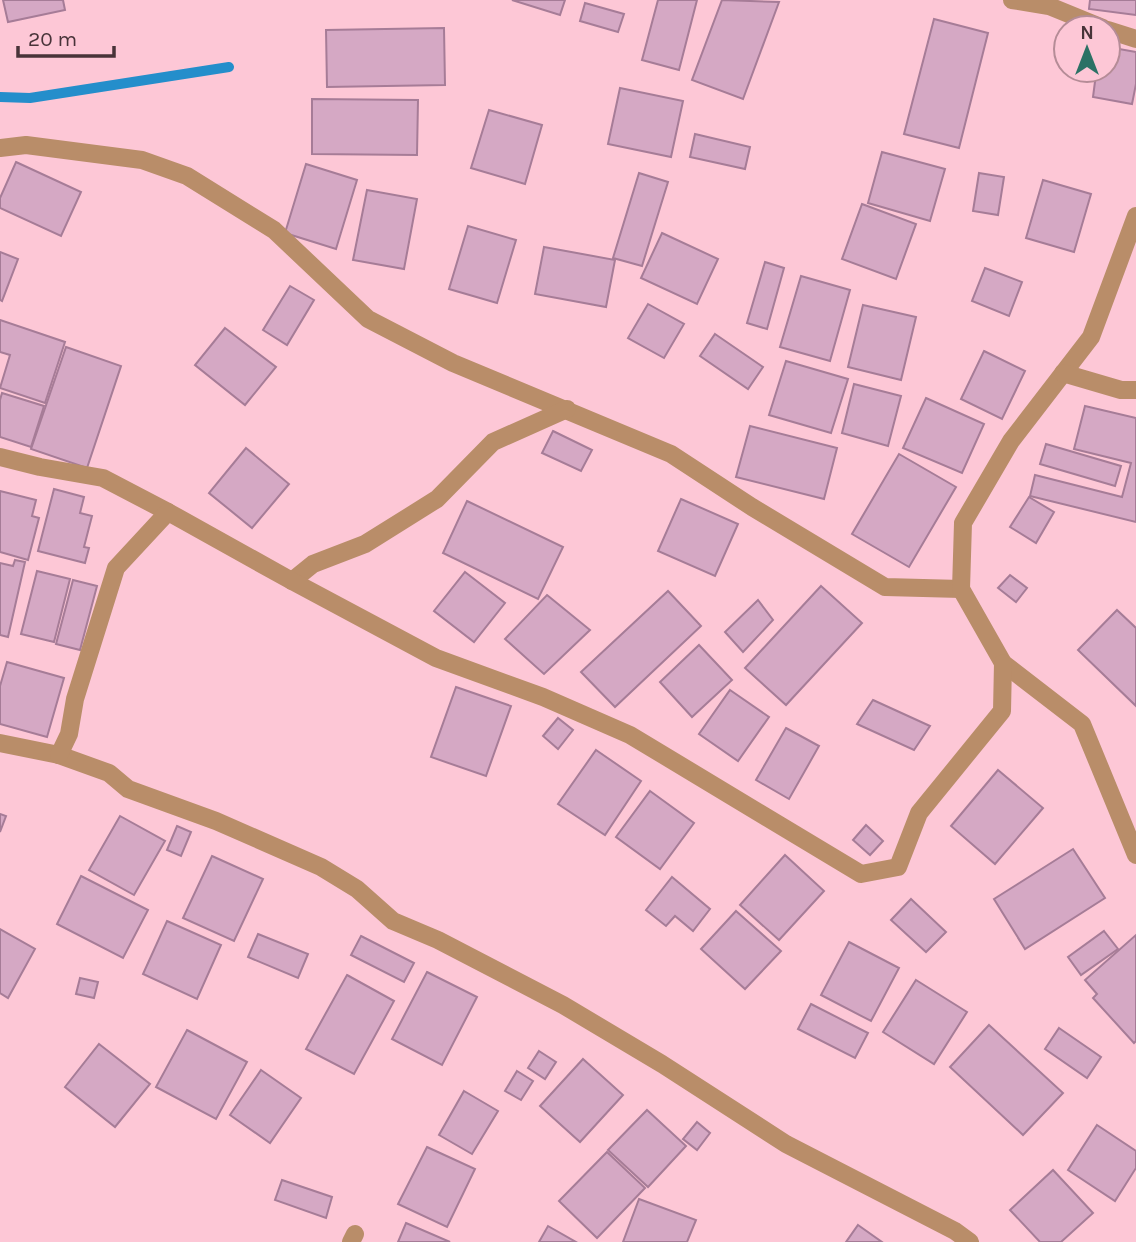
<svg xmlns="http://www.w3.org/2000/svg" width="1136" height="1242" font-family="Karla,sans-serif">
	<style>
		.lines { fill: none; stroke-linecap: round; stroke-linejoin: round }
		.stream { stroke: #248ecb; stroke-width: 10 }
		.building { fill: #d5a8c4; stroke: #a67c97; stroke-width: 2 }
		.minor { stroke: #b98d69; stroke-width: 18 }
	</style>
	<rect width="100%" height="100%" fill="#fdc7d6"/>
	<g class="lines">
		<polyline class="stream" points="0,97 30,98 229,67"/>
	</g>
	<g class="building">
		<polygon points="3,0 63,0 65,10 8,22"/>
		<polygon points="512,0 565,0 560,15"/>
		<polygon points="658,0 697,0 679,70 642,60"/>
		<polygon points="722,0 779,2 743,99 692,80"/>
		<polygon points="1090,0 1136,0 1136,15 1089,9"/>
		<polygon points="585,3 624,14 618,32 580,21"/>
		<polygon points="934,19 988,33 959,148 904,134"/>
		<polygon points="444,28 445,85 327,87 326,30"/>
		<polygon points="1065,40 1066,40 1066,69 1061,68"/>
		<polygon points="1108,47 1136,52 1136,84 1132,104 1093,97 1096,74 1075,70 1108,70"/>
		<polygon points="620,88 683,101 671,157 608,144"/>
		<polygon points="312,99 418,100 417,155 312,154"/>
		<polygon points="489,110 542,125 525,184 471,168"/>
		<polygon points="695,134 750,147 745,169 690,157"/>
		<polygon points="882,152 945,169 930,221 868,203"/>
		<polygon points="16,162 81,192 61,236 0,208 0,198"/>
		<polygon points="306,164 357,180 336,249 285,233"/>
		<polygon points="639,173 668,182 642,266 613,258"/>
		<polygon points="979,173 1004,177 998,215 973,211"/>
		<polygon points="1043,180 1091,194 1074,252 1026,238"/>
		<polygon points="367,190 417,199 404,269 353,260"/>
		<polygon points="862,204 916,224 896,279 842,259"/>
		<polygon points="468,226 516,240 497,303 449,289"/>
		<polygon points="662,233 718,259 697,304 641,278"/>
		<polygon points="544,247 615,260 606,307 535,294"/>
		<polygon points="0,252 18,259 2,301 0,300"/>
		<polygon points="765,262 784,268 767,329 747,323"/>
		<polygon points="985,268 1022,282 1009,316 972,301"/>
		<polygon points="801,276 850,290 830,361 780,347"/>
		<polygon points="290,286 314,300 287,345 263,330"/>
		<polygon points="648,304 684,324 664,358 628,338"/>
		<polygon points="863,305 916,317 901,380 848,367"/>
		<polygon points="0,320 65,342 45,403 0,388 10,355 0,352"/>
		<polygon points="225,328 276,367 245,405 195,365"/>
		<polygon points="715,334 763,367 748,389 700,356"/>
		<polygon points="66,347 121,366 87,468 31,449"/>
		<polygon points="984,351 1025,371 1002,419 961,399"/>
		<polygon points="786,361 848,379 831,433 769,415"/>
		<polygon points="854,384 901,396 888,446 842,433"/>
		<polygon points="2,393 44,406 31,447 0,437 0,400"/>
		<polygon points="926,398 984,424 962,473 903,448"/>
		<polygon points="1085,406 1136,418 1136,522 1030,496 1035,475 1122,497 1131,463 1074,449"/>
		<polygon points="750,426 837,448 824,499 736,477"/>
		<polygon points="553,431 592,450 581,471 542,453"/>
		<polygon points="1046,444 1121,466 1115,486 1040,464"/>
		<polygon points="246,448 289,484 252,528 209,493"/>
		<polygon points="899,454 956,487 909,567 852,534"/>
		<polygon points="54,489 84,497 80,513 92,516 84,547 89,548 85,563 38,551"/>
		<polygon points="0,491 36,500 32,516 39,518 28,560 0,552"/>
		<polygon points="1029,497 1054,512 1036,543 1010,527"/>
		<polygon points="681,499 738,524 715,576 658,551"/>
		<polygon points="467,501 563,547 538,599 443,553"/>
		<polygon points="15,560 25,562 8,637 0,635 0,563 13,566"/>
		<polygon points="37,571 70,579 54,642 21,634"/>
		<polygon points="465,572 505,603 474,642 434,611"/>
		<polygon points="1010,575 1027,588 1016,602 998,588"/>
		<polygon points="73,580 97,586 80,650 56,644"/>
		<polygon points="821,586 862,623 786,705 745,668"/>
		<polygon points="668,591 701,626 615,707 581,672"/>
		<polygon points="547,595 590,630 544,674 505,639"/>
		<polygon points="758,600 773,620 743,652 725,632"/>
		<polygon points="1117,610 1136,628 1136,706 1078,650"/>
		<polygon points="699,645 732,680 692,717 660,682"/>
		<polygon points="7,662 64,678 47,737 0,724 0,686"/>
		<polygon points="456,687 511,706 486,776 431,757"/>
		<polygon points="730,690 769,717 738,761 699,734"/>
		<polygon points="873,700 930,726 914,750 857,724"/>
		<polygon points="558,718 573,730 558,749 543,736"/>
		<polygon points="786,728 819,746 789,799 756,780"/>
		<polygon points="596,750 641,781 605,835 558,804"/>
		<polygon points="998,770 1043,808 995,864 951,826"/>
		<polygon points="650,791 694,823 660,869 616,837"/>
		<polygon points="0,814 6,816 0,832"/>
		<polygon points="120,816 165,841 134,895 89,870"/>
		<polygon points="866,825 883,841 870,855 853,840"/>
		<polygon points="177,826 191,832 181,856 167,850"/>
		<polygon points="1073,849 1105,898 1025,949 994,899"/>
		<polygon points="785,855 824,891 779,940 740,905"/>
		<polygon points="212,856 263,879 234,941 183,918"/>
		<polygon points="81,876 148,910 123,958 57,924"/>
		<polygon points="672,877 710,909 693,931 675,916 666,926 646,910"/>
		<polygon points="911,899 946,932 926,952 891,920"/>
		<polygon points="736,911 781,951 745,989 701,949"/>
		<polygon points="167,921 221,945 197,999 143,974"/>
		<polygon points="0,929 35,949 8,998 0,993"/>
		<polygon points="1104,931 1118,949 1081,975 1068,957"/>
		<polygon points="258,934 308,954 298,978 248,957"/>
		<polygon points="1136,935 1136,1041 1134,1043 1093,998 1097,994 1085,980"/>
		<polygon points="361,936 414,963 404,982 351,955"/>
		<polygon points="849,942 899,968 871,1021 821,995"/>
		<polygon points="427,972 477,997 442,1065 392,1039"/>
		<polygon points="347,975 394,1001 354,1074 306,1049"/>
		<polygon points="80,978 98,982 94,998 76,994"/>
		<polygon points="916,980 967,1012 934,1064 883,1032"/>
		<polygon points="811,1004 868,1033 855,1058 798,1029"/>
		<polygon points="989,1025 1063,1093 1023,1135 950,1067"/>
		<polygon points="1059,1028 1101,1057 1087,1078 1045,1049"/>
		<polygon points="187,1030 247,1062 216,1119 156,1087"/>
		<polygon points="99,1044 150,1084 115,1127 65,1087"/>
		<polygon points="539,1051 556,1062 545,1079 528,1068"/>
		<polygon points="583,1059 623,1095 580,1142 540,1106"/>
		<polygon points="261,1070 301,1098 270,1143 230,1115"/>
		<polygon points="517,1071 533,1081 521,1100 505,1091"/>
		<polygon points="464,1091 498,1111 472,1154 439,1135"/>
		<polygon points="647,1110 686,1146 648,1187 608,1150"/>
		<polygon points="697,1122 710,1133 697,1150 683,1139"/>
		<polygon points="1097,1125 1136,1151 1136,1168 1115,1201 1068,1170"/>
		<polygon points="427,1147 475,1169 447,1227 398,1204"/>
		<polygon points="607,1152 645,1188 597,1238 559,1201"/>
		<polygon points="1053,1170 1093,1213 1061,1242 1040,1242 1010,1210"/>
		<polygon points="282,1180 332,1197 326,1218 275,1200"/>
		<polygon points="639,1199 696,1220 687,1242 623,1242"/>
		<polygon points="406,1223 450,1242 398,1242"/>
		<polygon points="858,1225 882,1242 846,1242"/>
		<polygon points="548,1226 576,1242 539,1242"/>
	</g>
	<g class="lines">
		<g class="minor">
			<polyline points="1012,0 1049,6 1103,28"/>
			<polyline points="1108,30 1136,39"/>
			<polyline points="0,148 26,145 142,160 187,176 274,230 368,319 453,363 671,454 752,507 885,587 961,589"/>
			<polyline points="1136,216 1091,337 1011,441 963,523 961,589 1003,663 1082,724 1136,855"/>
			<polyline points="1063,373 1121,390 1136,390"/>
			<polyline points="0,457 40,467 103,478 168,512"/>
			<polyline points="292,581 313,564 365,544 437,499 493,442 567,409"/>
			<polyline points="0,743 59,755 109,773 128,789 216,821 321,867 357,889 393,921 438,940 563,1005 662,1064 786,1144 955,1231 970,1242"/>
			<polyline points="59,755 69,734 75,699 116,568 168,512 292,581 436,658 543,697 630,735 861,874 898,867 919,813 1002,711 1003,663"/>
			<polyline points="351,1242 355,1234"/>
		</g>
	</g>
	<g transform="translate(1087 49)"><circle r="33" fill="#fdc7d6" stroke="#b58c97" stroke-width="2"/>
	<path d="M0-5L12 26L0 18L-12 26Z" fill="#2c7165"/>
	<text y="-10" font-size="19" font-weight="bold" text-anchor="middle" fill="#483339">N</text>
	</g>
	<path d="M18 46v10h96v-10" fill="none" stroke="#483339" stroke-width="3.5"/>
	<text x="28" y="46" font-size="21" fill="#483339" stroke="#fdc7d6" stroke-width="5" paint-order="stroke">20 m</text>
</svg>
